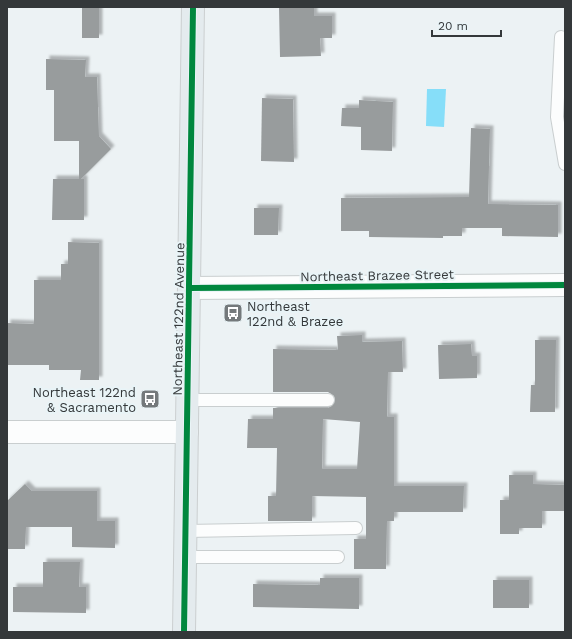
<svg xmlns="http://www.w3.org/2000/svg" width="572" height="639" font-family="'Work Sans',sans-serif">
	<style>
		.water { fill: #86def9 }
		.building { fill: #989c9d; fill-rule: evenodd; filter: url(#shadow) }
		.lines { fill: none; stroke-linecap: round; stroke-linejoin: round }
		.service-casing { stroke: #c9cecf; stroke-width: 14 }
		.minor-casing { stroke: #c9cecf; stroke-width: 24 }
		.primary-casing { stroke: #cbcfd0; stroke-width: 24 }
		.service { stroke: #fcfdfd; stroke-width: 12 }
		.minor { stroke: #fcfdfd; stroke-width: 22 }
		.primary { stroke: #e4ebee; stroke-width: 22 }
		.cycleway-casing { stroke: #e9f4f7; stroke-width: 8 }
		.cycleway { stroke: #00873e; stroke-width: 6 }
		.labels { text-anchor: middle; stroke-width: 4; stroke-linejoin: round; paint-order: stroke }
		.street-label { font-size: 13px; fill: #34383a; stroke: #e9f4f7 }
		.poi-label { font-size: 13px; fill: #34383a; stroke: #e9f4f7; text-anchor: start }
	</style>
	<defs>
		<filter id="shadow"><feDropShadow dx="3.5" dy="-3.5" stdDeviation="1" flood-color="#0004"/></filter>
	</defs>
	<rect width="100%" height="100%" fill="#ecf2f4"/>
	<polygon class="water" points="427,89 446,89 444,127 426,126"/>
	<g class="building">
		<rect x="82" y="7" width="17" height="31"/>
		<polygon points="279,7 314,7 314,16 332,16 332,38 320,38 321,56 280,57"/>
		<polygon points="46,59 86,60 85,77 97,77 99,136 111,149 81,179 84,179 84,220 52,220 53,179 79,179 79,141 54,141 54,90 46,90"/>
		<polygon points="262,98 293,99 294,162 261,161"/>
		<polygon points="359,100 393,102 392,151 361,150 361,127 341,126 342,108 359,108"/>
		<polygon points="471,128 490,129 488,204 558,205 558,237 502,236 502,228 462,228 462,236 443,236 443,238 369,237 369,231 341,231 341,198 469,197"/>
		<polygon points="254,208 279,208 278,235 254,235"/>
		<polygon points="68,242 99,243 99,380 80,380 81,370 49,370 49,365 7,365 7,323 34,324 34,280 61,280 61,264 68,264"/>
		<path d="M362,335v7l40,-1 1,31h-15l-1,45h7v69h70l-1,26h-69v9h-7l-1,48h-32v-30h12v-42l-54,-1v25h-44v-25h8l1,-48h-30l1,-29h25v-11h55l4,-2 3,-6 -1,-4 -6,-4h-55v-43l65,1 -1,-14zM323,419l37,3 -3,47h-35z"/>
		<polygon points="535,340 556,340 555,412 530,412 531,385 535,385"/>
		<polygon points="471,344 472,356 477,356 477,378 439,379 438,345"/>
		<polygon points="509,475 533,475 533,484 564,485 564,511 542,511 542,528 519,528 519,534 500,534 500,500 509,500"/>
		<polygon points="25,484 32,491 97,491 97,521 115,521 115,548 72,547 72,527 26,527 25,549 7,549 7,501"/>
		<polygon points="43,562 80,562 79,587 86,587 86,613 13,612 13,587 43,587"/>
		<polygon points="320,578 359,578 359,609 253,607 253,584 320,585"/>
		<rect x="493" y="580" width="36" height="28"/>
	</g>
	<g class="lines">
		<defs>
			<g id="service">
				<polyline points="561,37 557,117 565,164"/>
				<polyline points="188,400 328,400"/>
				<polyline points="186,531 356,528"/>
				<polyline points="185,557 338,557"/>
			</g>
			<g id="minor">
				<polyline points="189,288 565,285"/>
				<polyline points="7,432 187,432"/>
			</g>
			<polyline id="primary" points="184,632 193,7"/>
		</defs>
		<use href="#service" class="service-casing"/>
		<use href="#minor" class="minor-casing"/>
		<use href="#primary" class="primary-casing"/>
		<use href="#service" class="service"/>
		<use href="#minor" class="minor"/>
		<use href="#primary" class="primary"/>
		<defs>
			<g id="cycleway">
				<polyline points="189,288 565,285"/>
				<polyline points="184,632 193,7"/>
			</g>
		</defs>
		<use href="#cycleway" class="cycleway-casing"/>
		<use href="#cycleway" class="cycleway"/>
	</g>
	<defs>
		<symbol id="bus-square" viewBox="-11 -11 22 22"><rect x="-9" y="-9" width="18" height="18" rx="4" fill="#74797b" stroke="#e9f4f7"/><path d="M-5-6H5V4H4V6H2V4H-2V6H-4V4H-5ZM-3.5-4V0h7V-4ZM-3.5 1.2v1.5H-2V1.2ZM2 1.2v1.5H3.5V1.2Z" fill="#fff"/></symbol>
	</defs>
	<g fill-rule="evenodd">
		<use href="#bus-square" x="222" y="302" width="22" height="22"/>
		<use href="#bus-square" x="139" y="388" width="22" height="22"/>
	</g>
	<g class="labels">
		<g class="street-label">
			<text transform="translate(377 275) rotate(-1)" y="5">Northeast Brazee Street</text>
			<text transform="translate(178 319) rotate(-89)" y="5">Northeast 122nd Avenue</text>
		</g>
		<g class="poi-label">
			<text x="247" y="311">Northeast<tspan x="247" dy="15">122nd &amp; Brazee</tspan></text>
			<text x="136" y="397" text-anchor="end">Northeast 122nd<tspan x="136" dy="15">&amp; Sacramento</tspan></text>
		</g>
	</g>
	<rect width="572" height="639" fill="none" stroke="#34383a" stroke-width="16"/>
	<path d="M432 30v6h69v-6" fill="none" stroke="#34383a" stroke-width="2"/>
	<text x="438" y="30" font-size="12" fill="#34383a" stroke="#e9f4f7" stroke-width="3" paint-order="stroke">20 m</text>
</svg>
